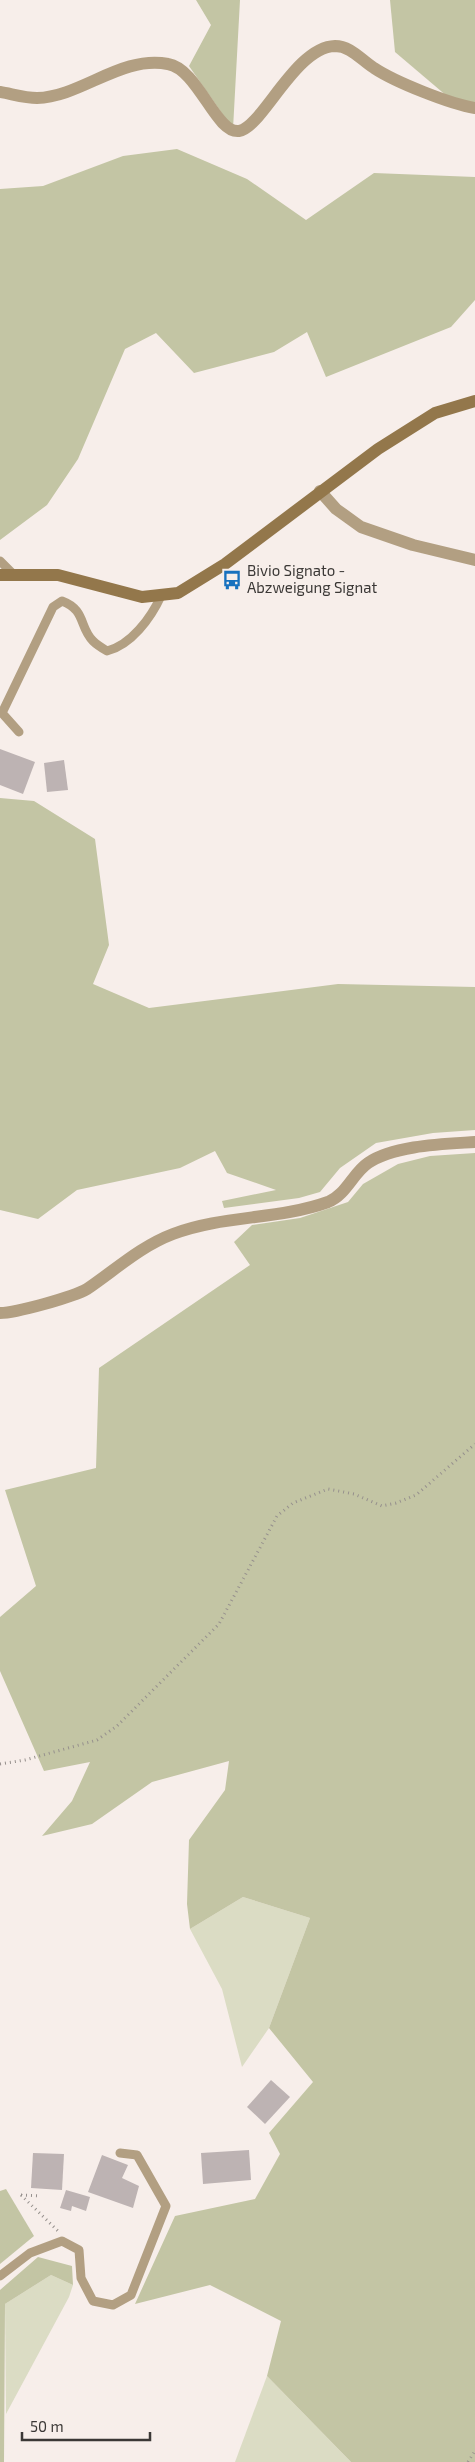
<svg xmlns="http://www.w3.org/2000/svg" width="475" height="2462" font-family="'Exo 2',sans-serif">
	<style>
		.green { fill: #dbdcc4 }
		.forest { fill: #c3c5a4 }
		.building { fill: #bdb3b3 }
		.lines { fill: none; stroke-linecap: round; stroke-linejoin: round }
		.path { stroke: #96908d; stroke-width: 3; stroke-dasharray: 1 4; stroke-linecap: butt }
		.lane { stroke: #b29f82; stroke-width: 9 }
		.street { stroke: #b29f82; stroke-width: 12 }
		.secondary { stroke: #93774b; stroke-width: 12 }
		.labels { text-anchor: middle; stroke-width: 4.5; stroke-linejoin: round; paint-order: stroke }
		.poi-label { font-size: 15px; fill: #3b3836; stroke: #f7eeea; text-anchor: start }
	</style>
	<rect width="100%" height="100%" fill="#f7eeea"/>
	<g class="green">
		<polygon points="243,1897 310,1918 269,2028 242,2067 222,1989 190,1929"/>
		<polygon points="51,2275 73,2285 69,2297 6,2414 5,2304"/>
		<polygon points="267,2376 351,2462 235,2462"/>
	</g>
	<g class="forest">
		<polygon points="196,0 240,0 233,129 189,66 211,25"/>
		<polygon points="390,0 475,0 475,105 448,97 395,52"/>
		<polygon points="177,149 247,179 306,220 374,173 475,177 475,300 451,327 326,377 307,332 274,352 194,373 156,333 125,349 78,459 47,505 0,540 0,189 43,186 123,156"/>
		<polygon points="0,798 34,801 95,839 109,945 93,984 149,1008 338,984 475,987 475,1130 433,1133 376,1143 340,1168 320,1192 299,1198 224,1208 222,1201 276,1190 227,1173 215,1151 180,1168 77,1190 38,1219 0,1210"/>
		<polygon points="475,1153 475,2462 351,2462 267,2376 281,2321 210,2285 135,2304 175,2216 255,2199 280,2154 269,2133 313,2082 269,2028 310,1918 243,1897 190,1929 187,1904 189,1840 225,1790 229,1761 152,1782 92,1824 42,1836 72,1801 90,1762 44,1771 0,1671 0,1617 36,1586 5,1490 96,1468 99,1368 250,1265 234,1242 252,1225 300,1218 348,1202 363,1184 398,1164 430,1156"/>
		<polygon points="6,2189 34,2236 0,2264 0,2191"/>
		<polygon points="38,2257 72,2266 73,2285 51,2275 5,2304 4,2462 0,2462 0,2290"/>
	</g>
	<g class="building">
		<polygon points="0,749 35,762 23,794 0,785"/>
		<polygon points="64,760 68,790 47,792 44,763"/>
		<polygon points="271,2080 290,2097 265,2124 247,2107"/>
		<polygon points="249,2150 251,2180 203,2184 201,2153"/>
		<polygon points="33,2153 64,2154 62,2190 31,2188"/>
		<polygon points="102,2155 128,2165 122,2178 139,2186 133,2208 88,2192"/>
		<polygon points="66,2190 90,2197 86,2211 72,2206 71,2211 60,2208"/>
	</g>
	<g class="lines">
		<g class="path">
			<polyline points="0,1764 25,1760 97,1740 117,1726 219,1624 277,1516 293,1503 328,1489 354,1494 382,1506 396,1503 416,1495 475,1444"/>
			<polyline points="21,2195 58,2231"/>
			<polyline points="21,2195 40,2196"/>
			<polyline points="468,2462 475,2451"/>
		</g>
		<g class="lane">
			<polyline points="0,561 13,574"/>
			<path d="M19,732l-17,-19 51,-106 9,-6c24,9 17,26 31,40 4,4 9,7 14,10 24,-6 44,-33 54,-55"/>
			<polyline points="0,2276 30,2253 62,2241 79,2250 81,2278 93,2301 113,2305 131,2295 166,2206 137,2155 120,2153"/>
		</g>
		<g class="street">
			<path d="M0,92c12,2 25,6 37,6 44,-1 84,-43 131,-34 30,5 48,70 71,67 23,-3 56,-84 96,-85 16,0 26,14 39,22 21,14 76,36 101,40"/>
			<polyline points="320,491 336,509 361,527 413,545 475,560"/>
			<path d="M0,1313c16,0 73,-16 87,-24 28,-19 54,-43 86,-55 50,-19 105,-14 155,-32 18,-7 25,-29 40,-39 26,-18 77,-19 107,-21"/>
		</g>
		<polyline class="secondary" points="0,575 58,575 142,597 178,593 225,564 378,449 435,413 475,401"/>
	</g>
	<defs>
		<symbol id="bus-bare" viewBox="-9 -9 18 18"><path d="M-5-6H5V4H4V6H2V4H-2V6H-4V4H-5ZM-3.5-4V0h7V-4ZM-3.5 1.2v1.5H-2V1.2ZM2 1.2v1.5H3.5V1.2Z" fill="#1871be" stroke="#f7eeea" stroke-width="2.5" paint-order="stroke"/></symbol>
	</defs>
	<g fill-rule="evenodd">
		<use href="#bus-bare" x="218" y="566" width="28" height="28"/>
	</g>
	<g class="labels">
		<g class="poi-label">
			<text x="247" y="576">Bivio Signato -<tspan x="247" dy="17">Abzweigung Signat</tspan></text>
		</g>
	</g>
	<path d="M22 2432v8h128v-8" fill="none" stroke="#3b3836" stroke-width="2.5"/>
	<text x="30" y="2432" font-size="15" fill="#3b3836" stroke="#f7eeea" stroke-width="4" paint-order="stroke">50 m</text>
</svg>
